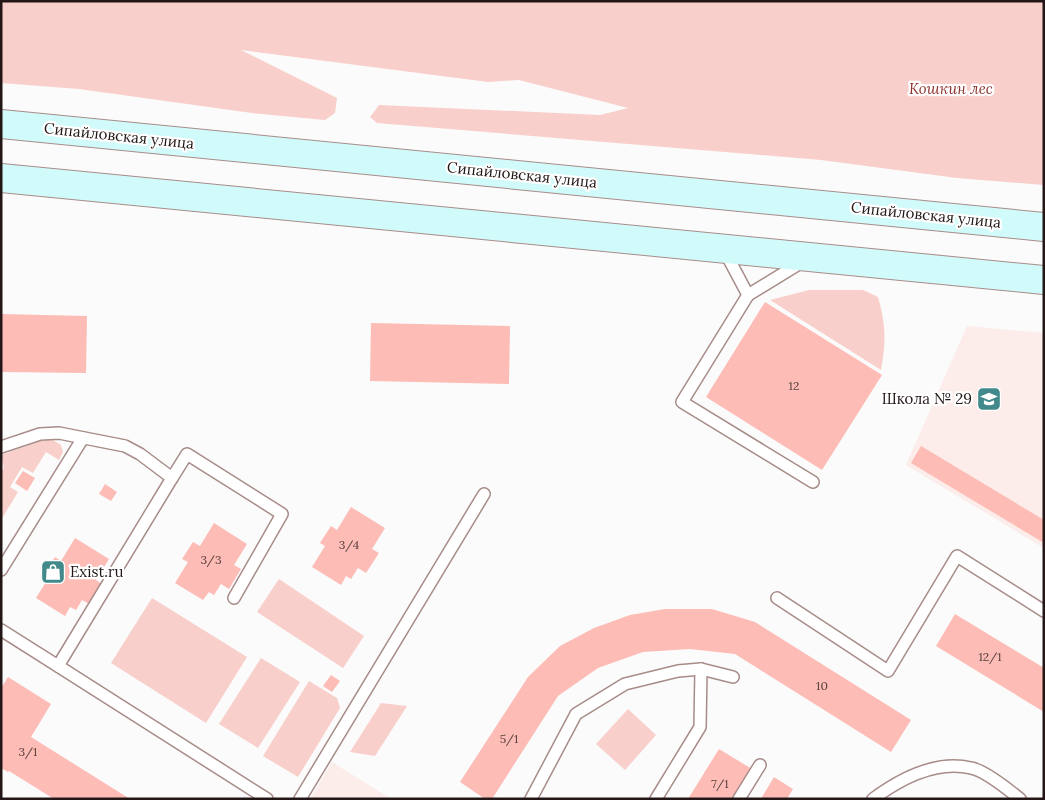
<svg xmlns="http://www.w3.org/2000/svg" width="1045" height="800" font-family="Lora,serif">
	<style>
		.built { fill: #fcecea }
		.green { fill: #f9cfcb }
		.building { fill: #fdbcb5 }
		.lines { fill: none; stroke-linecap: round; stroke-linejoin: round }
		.lane-casing { stroke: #a88c89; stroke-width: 14 }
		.secondary-casing { stroke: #a88c89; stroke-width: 30 }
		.lane { stroke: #fff; stroke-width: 11 }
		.secondary { stroke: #d1fafa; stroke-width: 28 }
		.labels { text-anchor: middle; stroke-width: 4.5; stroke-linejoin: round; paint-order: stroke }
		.number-label { font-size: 12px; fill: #59403e }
		.park-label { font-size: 15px; font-style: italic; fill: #8e332f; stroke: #fff }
		.street-label { font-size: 15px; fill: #221716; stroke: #fff }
		.poi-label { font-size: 15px; fill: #221716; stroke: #fff; text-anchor: end }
	</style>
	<rect width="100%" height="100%" fill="#fbfbfb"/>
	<g class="built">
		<polygon points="967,326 1044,333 1044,548 906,465"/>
		<polygon points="332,762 391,799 310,799"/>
	</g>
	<g class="green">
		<polygon points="1,1 1044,1 1044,185 957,178 821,160 377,123 370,117 379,105 600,115 628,108 519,80 488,82 241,50 337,98 335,113 325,120 252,113 79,89 1,83"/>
		<path d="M809,290h54l15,7c8,28 8,45 3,73l-111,-70z"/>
		<polygon points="44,440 53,440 61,445 63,452 59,460 46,452 33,473 22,467 10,487 18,492 1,520 1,471 4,468 1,455"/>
		<polygon points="279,579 364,636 343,668 257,612"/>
		<polygon points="152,598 247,657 206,723 111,663"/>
		<polygon points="261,658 300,682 258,748 219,724"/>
		<polygon points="309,681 337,698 340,708 298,777 263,756"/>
		<polygon points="381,703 407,706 375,756 350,752"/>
		<polygon points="628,709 656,735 625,770 596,744"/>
	</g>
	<g class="building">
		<polygon points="765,302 882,375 822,470 706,397"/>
		<polygon points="1,314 87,316 86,373 1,372"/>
		<polygon points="371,323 510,326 509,384 370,381"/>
		<polygon points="921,446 1044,520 1044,543 911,463"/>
		<polygon points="23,471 35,478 27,491 15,483"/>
		<polygon points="105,484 117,492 111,501 99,494"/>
		<polygon points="351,507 385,528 372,549 379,553 366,573 358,568 351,579 346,576 341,585 312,567 325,546 320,543 331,526 337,530"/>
		<polygon points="214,523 247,544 234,565 241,569 229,589 221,584 214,595 209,592 203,600 175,583 188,562 182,559 193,542 200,546"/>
		<polygon points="75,538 109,559 96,580 103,585 91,605 82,600 76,610 70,607 65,616 36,598 49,577 44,574 55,557 61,561"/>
		<polygon points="665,609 712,609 755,622 911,720 891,752 735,654 690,649 643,652 598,668 558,696 492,799 485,799 460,782 528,677 560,646 594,628 630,615"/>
		<polygon points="955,614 1044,668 1044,712 936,646"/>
		<polygon points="331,675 340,681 332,692 323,686"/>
		<polygon points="8,677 51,704 31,737 130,799 54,799 9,771 8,772 1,768 1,688"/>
		<polygon points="719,749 752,769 733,799 688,799"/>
		<polygon points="774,777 793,789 787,799 764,799 762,797"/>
	</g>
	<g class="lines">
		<defs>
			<g id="lane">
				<polyline points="724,250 748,295 682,402 813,482"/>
				<polyline points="748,295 802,262"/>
				<polyline points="1,447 40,434 59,433 125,446 140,454 172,478 58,666 267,799"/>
				<polyline points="172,478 187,454 282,514 234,598"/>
				<polyline points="1,570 83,438"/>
				<polyline points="777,598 888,671 957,556 1044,611"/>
				<polyline points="1,630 58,666"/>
				<polyline points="300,799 484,494"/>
				<polyline points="531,799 576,714 625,684 678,671 701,669 733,677"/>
				<polyline points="656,799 700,727 701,669"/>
				<polyline points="739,799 760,765"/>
				<path d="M873,799c27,-20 63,-39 98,-31 13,2 38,22 49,31"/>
			</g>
			<g id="secondary">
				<polyline points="1,124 1044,227"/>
				<polyline points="1,178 1044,280"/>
			</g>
		</defs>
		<use href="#lane" class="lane-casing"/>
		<use href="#secondary" class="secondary-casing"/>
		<use href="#lane" class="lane"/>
		<use href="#secondary" class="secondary"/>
	</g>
	<defs>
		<symbol id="school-square" viewBox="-11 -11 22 22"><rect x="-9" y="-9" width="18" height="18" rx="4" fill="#41898a" stroke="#fff"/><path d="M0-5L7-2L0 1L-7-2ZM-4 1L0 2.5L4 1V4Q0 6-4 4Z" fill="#fff"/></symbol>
		<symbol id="shop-square" viewBox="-11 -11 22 22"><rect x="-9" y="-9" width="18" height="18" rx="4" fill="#41898a" stroke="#fff"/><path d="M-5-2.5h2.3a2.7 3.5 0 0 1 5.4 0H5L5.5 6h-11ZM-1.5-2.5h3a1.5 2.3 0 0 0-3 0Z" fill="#fff"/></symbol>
	</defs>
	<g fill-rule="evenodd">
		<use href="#school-square" x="975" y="385" width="28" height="28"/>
		<use href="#shop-square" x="39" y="558" width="28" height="28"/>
	</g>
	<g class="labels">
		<g class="number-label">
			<text x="794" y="390">12</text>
			<text x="349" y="549">3/4</text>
			<text x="211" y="564">3/3</text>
			<text x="990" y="661">12/1</text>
			<text x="822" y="690">10</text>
			<text x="509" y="743">5/1</text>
			<text x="28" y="756">3/1</text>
			<text x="720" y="788">7/1</text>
		</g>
		<g class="park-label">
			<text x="951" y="94">Кошкин лес</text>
		</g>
		<g class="street-label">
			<text transform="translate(119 136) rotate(6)" y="5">Сипайловская улица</text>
			<text transform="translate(522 175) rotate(6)" y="5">Сипайловская улица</text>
			<text transform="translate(926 215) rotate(6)" y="5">Сипайловская улица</text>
		</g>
		<g class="poi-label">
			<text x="972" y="404">Школа № 29</text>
			<text x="70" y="577" text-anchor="start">Exist.ru</text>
		</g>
	</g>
	<rect width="1045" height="800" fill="none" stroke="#221716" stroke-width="5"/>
</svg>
